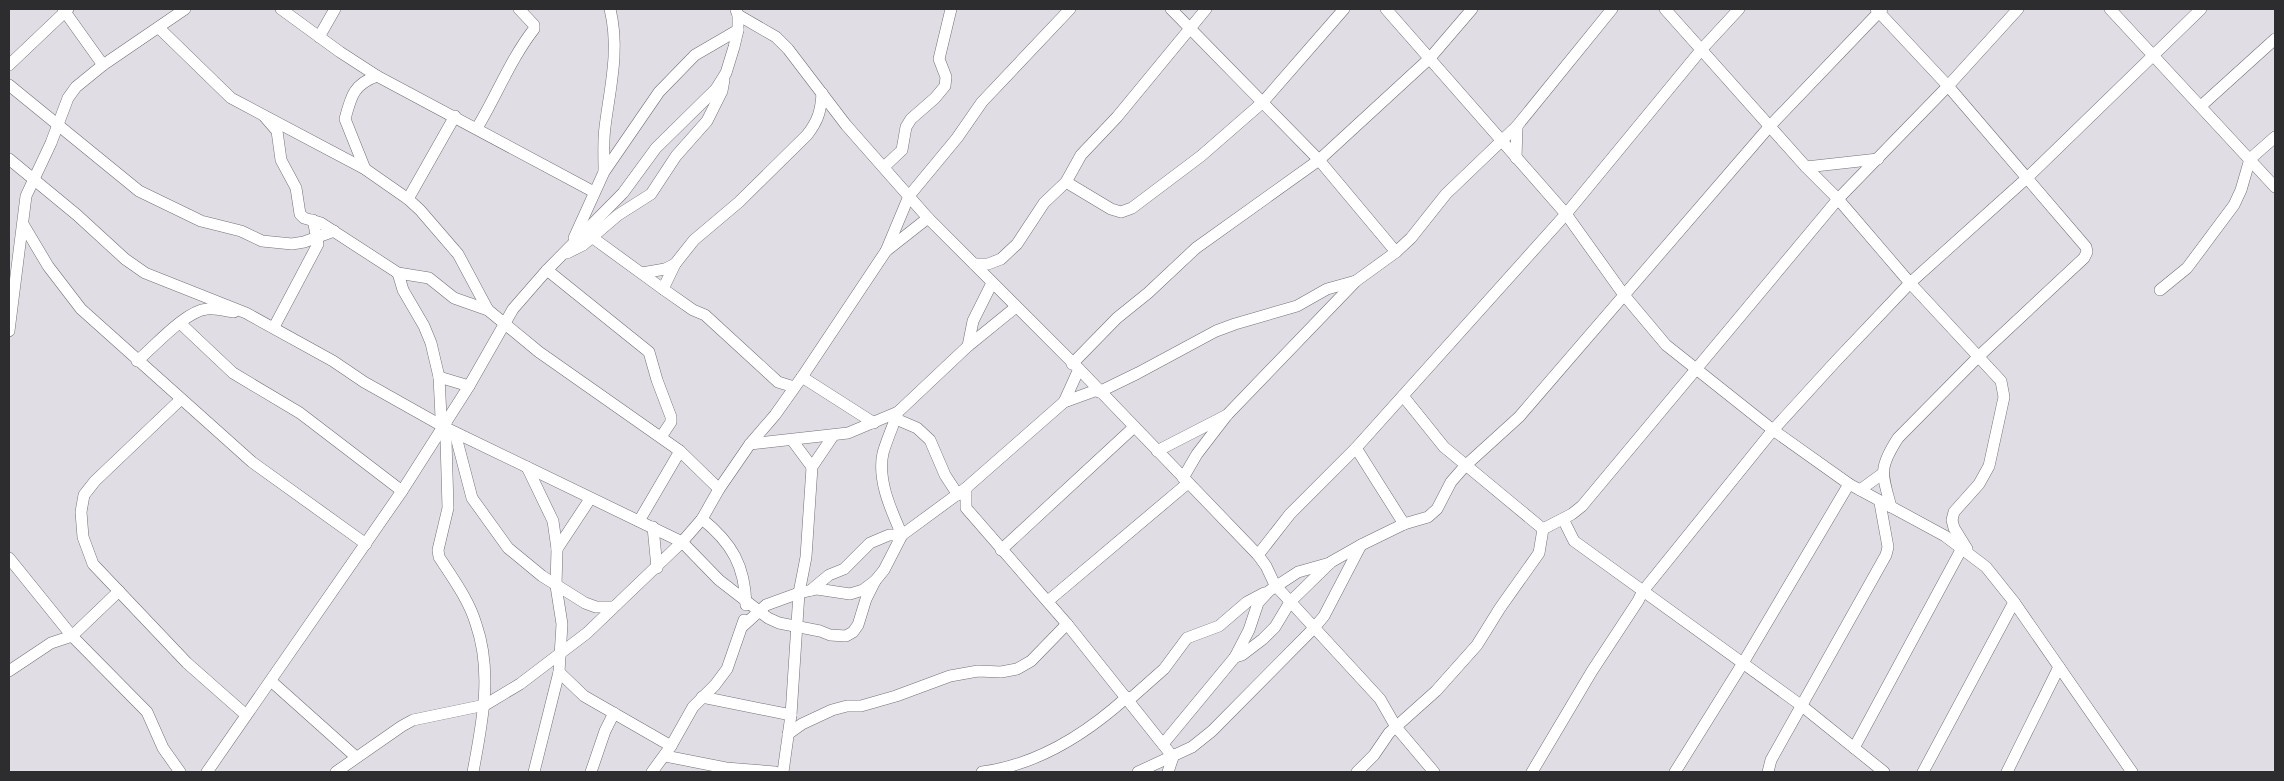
<svg xmlns="http://www.w3.org/2000/svg" width="2284" height="781" font-family="'Playfair Display',serif">
	<style>
		.lines { fill: none; stroke-linecap: round; stroke-linejoin: round }
		.minor-casing { stroke: #747077; stroke-width: 12 }
		.minor { stroke: #fff; stroke-width: 11 }
	</style>
	<rect width="100%" height="100%" fill="#e1dde5"/>
	<g class="lines">
		<defs>
			<g id="minor">
				<polyline points="63,9 103,65"/>
				<polyline points="281,9 340,52 377,76 594,192"/>
				<polyline points="1171,9 1319,160 1396,252"/>
				<polyline points="1386,9 1566,214 1624,295 1666,345 1773,430 1849,484 1945,536 1986,567 2014,602 2132,772"/>
				<polyline points="1665,9 1806,167 1838,199 1910,283 2001,381 2004,397 1989,466 1979,484 1954,512 1952,520 1954,528 1967,549"/>
				<path d="M1876,9l72,77 138,161 1,5 -3,6 -106,99 -80,81c-20,31 -16,35 -7,69"/>
				<polyline points="2110,9 2275,187"/>
				<polyline points="738,15 776,37 788,49 846,125 928,218 1079,369 1258,555 1266,566 1275,585 1380,699 1396,727 1434,772"/>
				<polyline points="159,28 231,98 365,169 408,199 420,210 458,254 488,310"/>
				<polyline points="319,37 335,9"/>
				<polyline points="9,65 68,9"/>
				<polyline points="9,85 139,191 201,221 241,231 262,241 292,244 304,242 334,231"/>
				<polyline points="2201,106 2275,39"/>
				<polyline points="264,116 277,131 281,160 296,188 300,214 304,218 321,223 398,273 429,278 454,298 488,310 539,352 680,451 719,489"/>
				<path d="M477,128c20,-33 33,-68 57,-99v-4l-15,-16"/>
				<polyline points="1516,158 1517,126"/>
				<polyline points="9,159 77,215 125,259 145,273 246,313 333,361 364,382 444,427 682,542 719,580 768,618 779,623 820,631 830,635 846,636 853,632 858,625 866,599 875,581"/>
				<polyline points="884,167 902,150 906,127 911,119 935,98 945,86 946,77 939,59 951,9"/>
				<polyline points="1806,167 1878,159"/>
				<path d="M365,169l-20,-50c6,-23 9,-35 32,-43"/>
				<path d="M604,170c0,-14 -1,-29 1,-43 5,-40 15,-77 5,-118"/>
				<polyline points="1066,182 1111,209 1121,212 1132,208 1201,156 1263,102 1344,9"/>
				<polyline points="408,199 455,116"/>
				<polyline points="23,224 48,266 81,309 252,462 366,544"/>
				<polyline points="574,238 604,172 659,92 695,55 738,30"/>
				<polyline points="593,238 663,289 693,310 705,315 778,382 794,387"/>
				<polyline points="886,251 928,218"/>
				<polyline points="567,253 583,245 618,215 651,194 676,156 707,121 722,91 724,80"/>
				<polyline points="974,264 988,264 1001,259 1017,244 1044,203 1066,182 1081,155 1117,117 1206,9"/>
				<polyline points="547,270 649,352 657,380 671,417 671,422 661,437"/>
				<polyline points="398,273 403,290 424,326 431,343 439,377 441,417 446,423"/>
				<polyline points="642,273 665,269 675,264"/>
				<path d="M663,289l12,-25 19,-24 45,-38 68,-67c11,-14 14,-24 15,-42"/>
				<polyline points="2160,290 2187,268 2234,205 2241,190 2250,159 2275,137"/>
				<polyline points="180,323 233,373 300,413 402,491"/>
				<polyline points="274,327 318,244 313,220"/>
				<polyline points="9,331 26,196 51,143 68,98 76,87 103,65 185,9"/>
				<polyline points="968,346 973,321 992,283"/>
				<path d="M137,361c17,-14 48,-50 70,-52 8,-1 19,2 27,3"/>
				<polyline points="1072,364 1117,318 1148,293 1196,248 1319,160 1430,58 1472,9"/>
				<polyline points="439,377 469,386"/>
				<polyline points="802,377 874,423"/>
				<polyline points="1099,392 1138,373 1216,331 1235,324 1297,306 1327,289 1356,281"/>
				<polyline points="180,400 95,481 84,495 81,512 83,537 93,564 187,663 246,715"/>
				<polyline points="1064,402 1079,369"/>
				<path d="M898,412c-5,14 -11,27 -15,41 -6,27 8,57 19,82"/>
				<polyline points="896,419 917,428 930,440 945,475 958,495"/>
				<path d="M449,430l-3,10 2,68 -10,42 1,7c13,20 30,43 37,67 17,49 6,99 -3,148"/>
				<polyline points="455,433 472,498 508,548 542,576 585,603 596,607 613,607"/>
				<polyline points="792,440 812,467"/>
				<polyline points="750,444 848,433 898,412 968,346 1016,307"/>
				<polyline points="1356,448 1404,524"/>
				<polyline points="1157,451 1227,415"/>
				<polyline points="527,467 553,521 557,549 556,586 562,624 559,672 534,772"/>
				<polyline points="1183,478 1197,454 1227,415 1356,281 1396,252 1411,238 1446,194 1517,126 1612,9"/>
				<polyline points="966,488 966,508 1067,624 1173,757"/>
				<polyline points="1860,490 1882,474"/>
				<path d="M702,519c30,24 43,47 44,86"/>
				<polyline points="1563,519 1574,541 1802,706 1884,772"/>
				<polyline points="639,521 680,451"/>
				<polyline points="653,527 657,568"/>
				<polyline points="1543,529 1572,514 1582,506 1838,199 1948,86 2018,9"/>
				<polyline points="557,549 590,499"/>
				<polyline points="1001,550 1133,428"/>
				<polyline points="1258,555 1290,514 1356,448 1566,214 1701,50 1739,9"/>
				<polyline points="9,558 72,636 147,712 163,748 180,772"/>
				<polyline points="811,590 829,575 844,569 870,543 889,535 902,535"/>
				<polyline points="1048,601 1188,483"/>
				<polyline points="743,626 766,605 799,593 817,589 850,594 863,590 875,581 884,570 902,535 966,488 1064,402 1097,390"/>
				<polyline points="1235,657 1242,655 1263,639 1275,627 1290,602 1331,562 1361,545 1404,524 1428,517 1437,509 1451,482 1465,466 1519,417 1769,127 1882,9"/>
				<polyline points="9,671 51,643 72,636 119,591"/>
				<polyline points="559,672 584,696 671,746"/>
				<polyline points="271,681 356,757"/>
				<polyline points="702,697 791,715"/>
				<polyline points="1129,700 1164,669 1187,638 1219,626 1247,602 1264,593"/>
				<polyline points="788,734 802,724 832,710 847,706 861,706 896,696 950,676 978,671 1001,672 1017,669 1031,661 1067,624"/>
				<polyline points="1163,744 1235,657 1249,630 1258,603 1269,591 1298,572 1330,563"/>
				<polyline points="1854,748 1962,548"/>
				<polyline points="665,756 726,768 775,772"/>
				<polyline points="207,772 402,491 469,386 513,309 547,270 623,193 656,148 716,89 726,73 734,47 738,30 738,15 736,10"/>
				<polyline points="336,772 402,726 413,720 485,705 520,684 587,633 682,542 702,519 719,489 750,444 775,415 802,377 886,251 909,196 957,138 982,102 1070,9"/>
				<polyline points="591,772 605,731 614,713"/>
				<polyline points="652,772 671,746 693,707 715,685 727,669 744,620"/>
				<polyline points="783,772 791,715 799,593 806,557 812,467 833,436"/>
				<path d="M982,772c55,-7 104,-38 145,-75"/>
				<polyline points="1138,772 1192,747 1212,731 1314,628 1324,616 1361,545"/>
				<polyline points="1168,772 1173,757"/>
				<polyline points="1357,772 1374,755 1389,733 1436,691 1477,645 1500,608 1539,553 1543,529 1444,447 1403,396"/>
				<polyline points="1532,772 1592,671 1638,601 1643,591 1773,430 1836,361 1910,283 2028,177 2201,9"/>
				<polyline points="1675,772 1743,663 1849,484"/>
				<polyline points="1768,772 1771,760 1886,555 1888,547 1880,503"/>
				<polyline points="1923,772 2014,602"/>
				<polyline points="2007,772 2059,667"/>
			</g>
		</defs>
		<use href="#minor" class="minor-casing"/>
		<use href="#minor" class="minor"/>
	</g>
	<rect width="2284" height="781" fill="none" stroke="#2d2c2f" stroke-width="20"/>
</svg>
